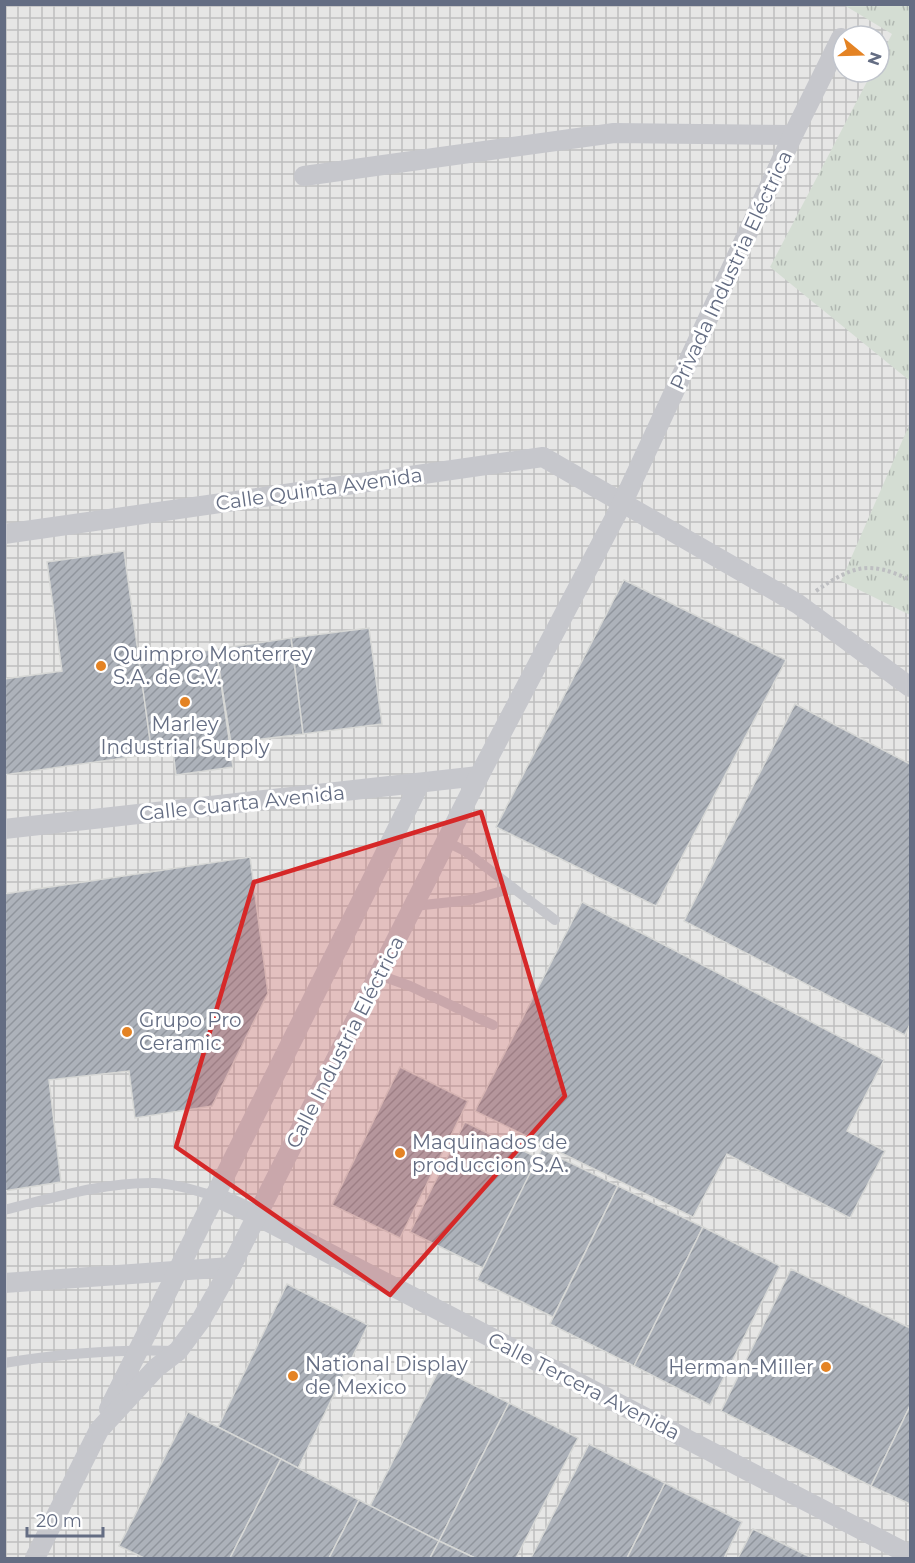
<svg xmlns="http://www.w3.org/2000/svg" width="915" height="1563" font-family="Montserrat,sans-serif">
	<style>
		.industrial { fill: url(#industrial-grid); fill-rule: evenodd }
		.grass { fill: url(#grass-tufts) }
		.building { fill: url(#building-hatch); stroke: #d6d7d5; stroke-width: 1.5 }
		.lines { fill: none; stroke-linecap: round; stroke-linejoin: round }
		.path { stroke: #bdbec1; stroke-width: 4; stroke-dasharray: 3 3; stroke-linecap: butt }
		.lane { stroke: #c6c7cc; stroke-width: 10 }
		.street { stroke: #c6c7cc; stroke-width: 20 }
		.marked { fill: #d62828; fill-opacity: 0.2; stroke: #d62828; stroke-width: 4.5; stroke-linejoin: round }
		.poi-dot { fill: #e48324; stroke: #fff; stroke-width: 2 }
		.labels { text-anchor: middle; stroke-width: 6; stroke-linejoin: round; paint-order: stroke }
		.street-label { font-size: 20px; fill: #646d83; stroke: #fff }
		.poi-label { font-size: 20px; fill: #646d83; stroke: #fff; text-anchor: start }
	</style>
	<defs>
		<pattern id="industrial-grid" width="8" height="8" patternUnits="userSpaceOnUse" patternTransform="scale(1.5)"><rect width="8" height="8" fill="#e6e6e5"/><path d="M0 4h8M4 0v8" fill="none" stroke="#bebfbf"/></pattern>
		<pattern id="grass-tufts" width="24" height="20" patternUnits="userSpaceOnUse" patternTransform="scale(1.5)"><rect width="24" height="20" fill="#d4ddd3"/><path d="M3 7l-1-3M5 7V3M7 7l1-3M15 17l-1-3M17 17v-4M19 17l1-3" fill="none" stroke="#b0b7b1"/></pattern>
		<pattern id="building-hatch" width="6" height="6" patternUnits="userSpaceOnUse" patternTransform="scale(1.5)"><rect width="6" height="6" fill="#adb2ba"/><path d="M-1 1l2-2M0 6l6-6M5 7l2-2" fill="none" stroke="#90959d"/></pattern>
	</defs>
	<rect width="100%" height="100%" fill="#f5f6f2"/>
	<path class="industrial" d="M5,5h905v1553h-905zM843,36h36v36h-36z"/>
	<g class="grass">
		<polygon points="844,5 910,5 910,381 770,267 872,72 879,72 879,59 892,34"/>
		<polygon points="910,423 910,615 841,581"/>
	</g>
	<g class="building">
		<polygon points="124,551 152,754 4,775 4,679 62,671 47,562"/>
		<polygon points="624,580 786,660 656,906 496,827"/>
		<polygon points="369,628 382,724 303,734 291,638"/>
		<polygon points="291,638 303,734 231,743 216,649"/>
		<polygon points="216,649 233,767 176,775 173,751 152,754 139,661"/>
		<polygon points="795,704 910,764 910,1024 905,1035 684,921"/>
		<polygon points="250,857 268,993 212,1106 135,1118 129,1071 49,1080 61,1182 4,1191 4,894"/>
		<polygon points="582,902 884,1060 847,1131 885,1151 850,1218 727,1154 693,1217 475,1111"/>
		<polygon points="400,1067 468,1101 400,1238 332,1205"/>
		<polygon points="465,1122 538,1158 483,1268 410,1232"/>
		<polygon points="542,1149 618,1186 553,1317 477,1280"/>
		<polygon points="618,1186 703,1227 634,1366 550,1324"/>
		<polygon points="703,1227 780,1266 710,1405 634,1366"/>
		<polygon points="791,1269 910,1328 910,1406 871,1486 721,1411"/>
		<polygon points="287,1284 368,1325 298,1468 218,1427"/>
		<polygon points="440,1368 509,1403 439,1541 370,1506"/>
		<polygon points="509,1403 578,1438 516,1558 475,1558 439,1541"/>
		<polygon points="910,1406 910,1504 871,1486"/>
		<polygon points="188,1412 281,1459 230,1558 144,1558 119,1546"/>
		<polygon points="589,1444 665,1483 627,1558 531,1558"/>
		<polygon points="281,1459 359,1500 329,1558 230,1558"/>
		<polygon points="665,1483 742,1522 724,1558 627,1558"/>
		<polygon points="359,1500 439,1541 430,1558 329,1558"/>
		<polygon points="753,1529 812,1558 738,1558"/>
		<polygon points="439,1541 475,1558 430,1558"/>
	</g>
	<g class="lines">
		<path class="path" d="M816,591c36,-25 53,-31 94,-11"/>
		<g class="lane">
			<polyline points="447,842 465,851 555,920"/>
			<polyline points="414,906 470,900 513,888"/>
			<polyline points="379,975 410,986 493,1025"/>
			<path d="M4,1210c49,-12 100,-28 151,-27 20,1 39,7 59,13"/>
			<path d="M4,1363c57,-9 113,-14 171,-12"/>
		</g>
		<g class="street">
			<polyline points="304,176 614,133 793,135"/>
			<polyline points="4,534 543,457 798,604 910,687"/>
			<polyline points="4,829 479,776"/>
			<polyline points="214,1196 257,1216 910,1555"/>
			<polyline points="4,1283 231,1267"/>
			<polyline points="109,1409 420,783"/>
			<polyline points="35,1558 99,1430 156,1368 178,1351 201,1320 231,1267 479,776 623,502 793,135 841,38"/>
		</g>
	</g>
	<path class="marked" d="M481,812l84,284 -175,199 -214,-148 78,-265z"/>
	<g class="poi-dot">
		<circle cx="101" cy="666" r="6"/>
		<circle cx="185" cy="702" r="6"/>
		<circle cx="127" cy="1032" r="6"/>
		<circle cx="400" cy="1153" r="6"/>
		<circle cx="826" cy="1367" r="6"/>
		<circle cx="293" cy="1376" r="6"/>
	</g>
	<g class="labels">
		<g class="street-label">
			<text transform="translate(731 270) rotate(-65)" y="7">Privada Industria Eléctrica</text>
			<text transform="translate(319 489) rotate(-8)" y="7">Calle Quinta Avenida</text>
			<text transform="translate(242 803) rotate(-6)" y="7">Calle Cuarta Avenida</text>
			<text transform="translate(345 1042) rotate(-63)" y="7">Calle Industria Eléctrica</text>
			<text transform="translate(584 1386) rotate(27)" y="7">Calle Tercera Avenida</text>
		</g>
		<g class="poi-label">
			<text x="113" y="661">Quimpro Monterrey<tspan x="113" dy="23">S.A. de C.V.</tspan></text>
			<text x="185" y="731" text-anchor="middle">Marley<tspan x="185" dy="23">Industrial Supply</tspan></text>
			<text x="139" y="1027">Grupo Pro<tspan x="139" dy="23">Ceramic</tspan></text>
			<text x="412" y="1149">Maquinados de<tspan x="412" dy="23">produccion S.A.</tspan></text>
			<text x="305" y="1371">National Display<tspan x="305" dy="23">de Mexico</tspan></text>
			<text x="814" y="1374" text-anchor="end">Herman-Miller</text>
		</g>
	</g>
	<rect width="915" height="1563" fill="none" stroke="#646d83" stroke-width="12"/>
	<g transform="translate(861 54) rotate(109)"><circle r="28" fill="#ffffff" stroke="#c1c5cd" stroke-width="1.5"/>
	<path d="M0-4.5L10 22L0 15L-10 22Z" fill="#e48324"/>
	<text y="-9" font-size="16" font-weight="bold" text-anchor="middle" fill="#646d83">N</text>
	</g>
	<path d="M27 1527v9h76v-9" fill="none" stroke="#646d83" stroke-width="3"/>
	<text x="36" y="1527" font-size="18" fill="#646d83" stroke="#ffffff" stroke-width="4.5" paint-order="stroke">20 m</text>
</svg>
